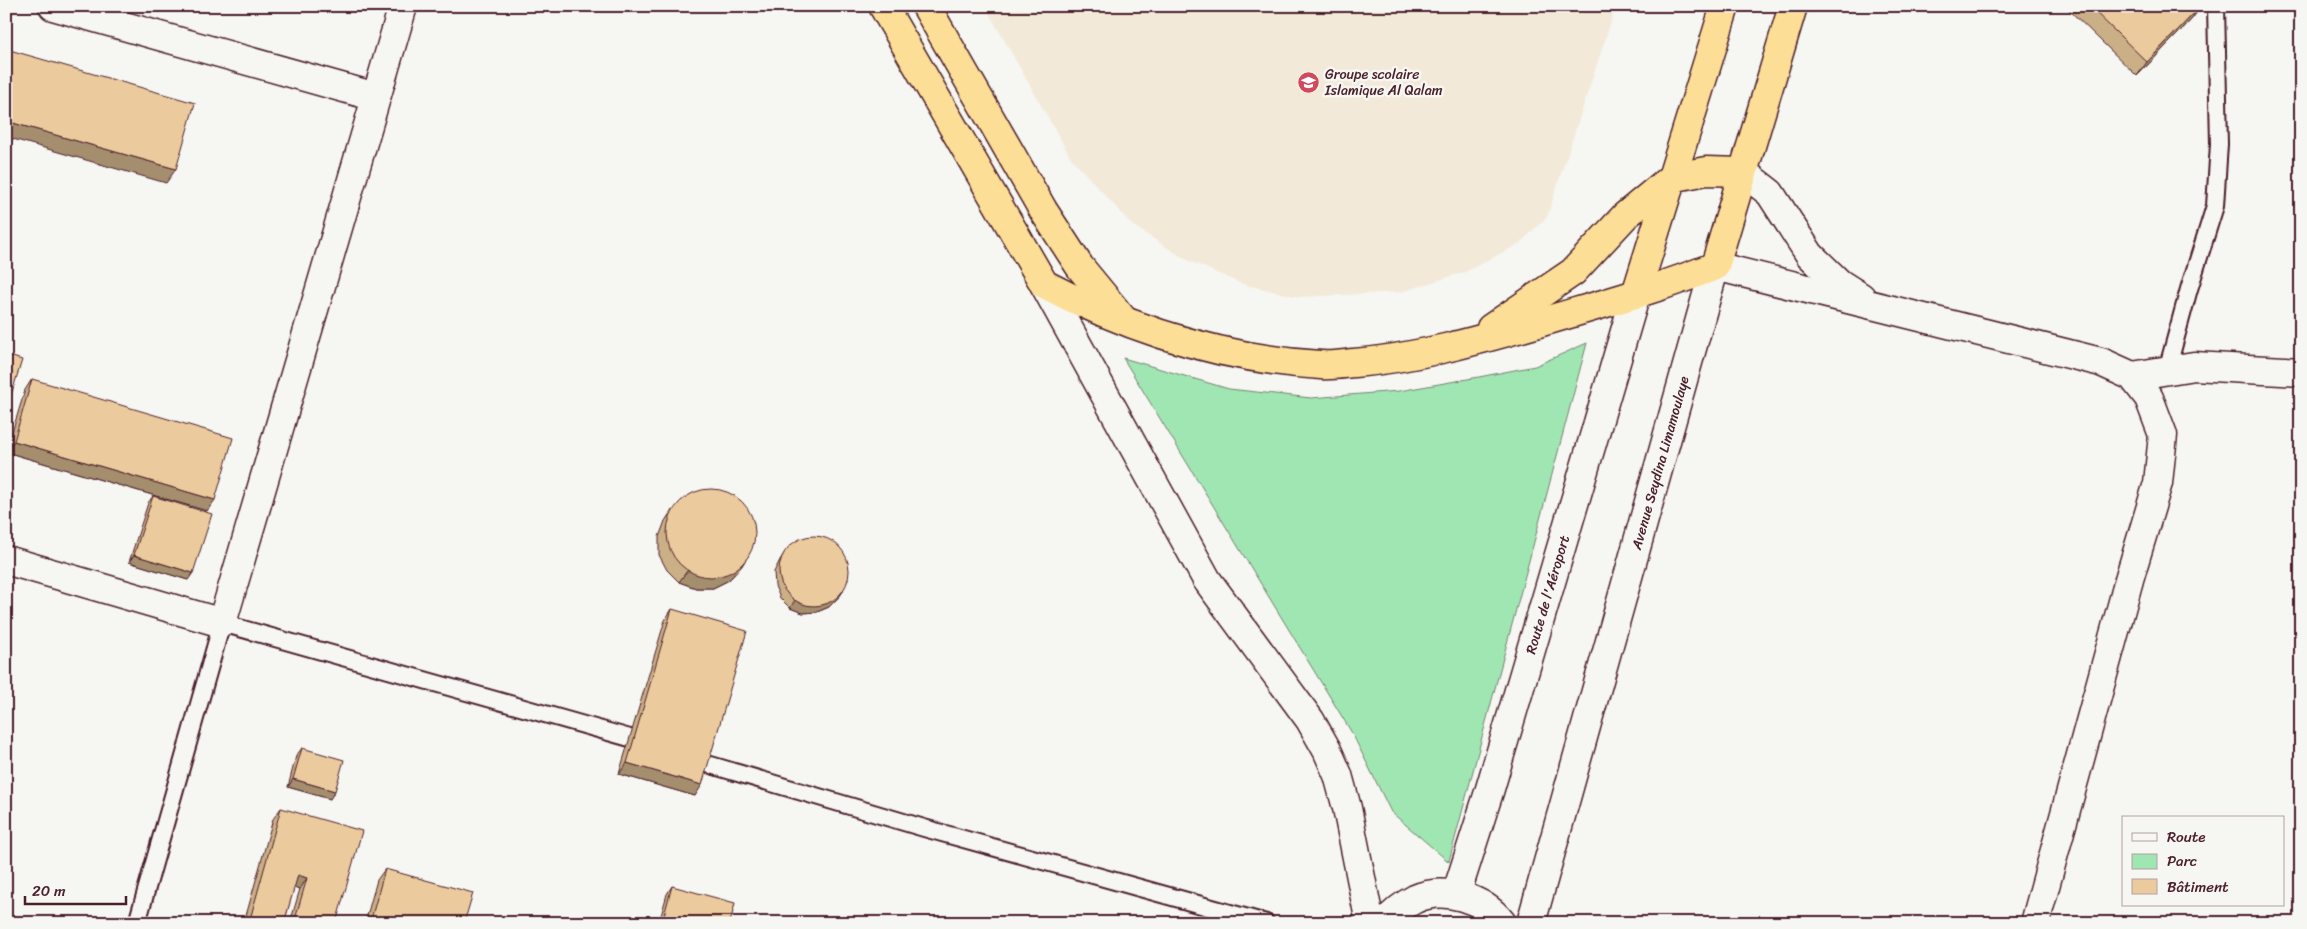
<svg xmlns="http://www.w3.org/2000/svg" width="2307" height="929" font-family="Sriracha,sans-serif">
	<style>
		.built { fill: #f3e9d8 }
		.green { fill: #a0e6b3; stroke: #75826f }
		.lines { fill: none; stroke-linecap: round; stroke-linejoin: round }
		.service-casing { stroke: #4a1f2b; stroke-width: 20 }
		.minor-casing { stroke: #4a1f2b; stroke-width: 31 }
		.tertiary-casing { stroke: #4a1f2b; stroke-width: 31 }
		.trunk-casing { stroke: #4a1f2b; stroke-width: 31 }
		.service { stroke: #f6f6f2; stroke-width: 16 }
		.minor { stroke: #f6f6f2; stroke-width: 28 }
		.tertiary { stroke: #f6f6f2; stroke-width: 28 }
		.trunk { stroke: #fcde96; stroke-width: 28 }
		.wall { fill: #caaf87; stroke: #4a1f2b }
		.shaded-wall { fill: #a48e6e; stroke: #4a1f2b }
		.building { fill: #ebcb9d; stroke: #4a1f2b }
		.labels { text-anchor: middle; stroke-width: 5; stroke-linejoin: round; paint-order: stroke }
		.poi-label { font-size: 14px; fill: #4a1f2b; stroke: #f6f6f2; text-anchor: start }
		.street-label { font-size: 14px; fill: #4a1f2b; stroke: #f6f6f2 }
	</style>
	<rect width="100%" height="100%" fill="#f6f6f2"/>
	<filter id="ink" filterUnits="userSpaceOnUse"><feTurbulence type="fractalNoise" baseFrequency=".02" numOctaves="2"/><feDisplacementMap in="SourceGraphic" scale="10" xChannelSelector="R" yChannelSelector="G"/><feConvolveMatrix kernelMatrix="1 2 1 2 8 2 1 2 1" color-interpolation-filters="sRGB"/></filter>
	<g filter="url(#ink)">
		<polygon class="built" points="985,6 1616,6 1547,217 1519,244 1465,272 1401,292 1299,297 1242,284 1185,259 1132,225 1071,158"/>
		<polygon class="green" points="1587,343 1449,861 1449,862 1391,812 1352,733 1123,358 1229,389 1311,398 1399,391 1479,377 1535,366"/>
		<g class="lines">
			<defs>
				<g id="service">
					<polyline points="2167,370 2189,289 2215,206 2219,144 2216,6"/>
					<polyline points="704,763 924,828 1266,923"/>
					<polyline points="137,923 222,623 630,738"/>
				</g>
				<g id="minor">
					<polyline points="53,6 376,97"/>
					<polyline points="1743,172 1770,193 1810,255 1839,283 1861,297"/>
					<polyline points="1715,266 2101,362 2132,376 2149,398 2163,435 2158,483 2130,576 2035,923"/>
					<polyline points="2132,376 2194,366 2301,372"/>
					<polyline points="6,560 222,623 403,6"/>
				</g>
				<g id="tertiary">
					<polyline points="1044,284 1207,580 1310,720 1327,750 1338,775 1347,808 1370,923"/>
					<path id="s1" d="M1456,895l33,-103 147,-498"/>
					<path d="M1385,923c9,-10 18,-18 30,-24 29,-13 68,-1 87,24"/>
					<path id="s2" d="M1531,923l184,-657"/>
				</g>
				<g id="trunk">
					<path d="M883,6l161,278c85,45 180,75 277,81 11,1 22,-1 33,-2 62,-5 122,-22 181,-39 60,-18 121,-34 180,-58l78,-260"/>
					<polyline points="926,6 1043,210 1080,267 1122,318"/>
					<polyline points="1636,294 1725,6"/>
					<polyline points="1491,328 1573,272 1625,216 1671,178 1706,171 1743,172"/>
				</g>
			</defs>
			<use href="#service" class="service-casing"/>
			<use href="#minor" class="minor-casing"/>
			<use href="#tertiary" class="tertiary-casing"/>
			<use href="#trunk" class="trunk-casing"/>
			<use href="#service" class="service"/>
			<use href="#minor" class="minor"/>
			<use href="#tertiary" class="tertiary"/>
			<use href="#trunk" class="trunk"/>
		</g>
		<g class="wall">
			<polygon points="2065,6 2201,6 2192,19 2137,76"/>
			<polygon points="32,379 207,511 6,452 25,390"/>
			<polygon points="153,496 188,580 129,562 148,503"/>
			<polygon points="672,510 748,556 741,567 729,580 713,588 696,588 679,582 667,570 659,555 659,537 665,521"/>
			<polygon points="785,552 844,590 839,597 829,607 817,612 803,613 790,608 780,598 775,586 774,572 780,560"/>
			<polygon points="672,609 695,796 619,774 665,620"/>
			<polygon points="302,748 330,799 288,787 296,756"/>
			<polygon points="281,808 336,923 290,923 300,889 294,887 284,923 244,923 273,819"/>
			<polygon points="385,869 464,923 365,923 377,880"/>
			<polygon points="672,886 730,923 659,923 667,894"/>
		</g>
		<g class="shaded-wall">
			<polygon points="2201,6 2192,19 2137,76 2147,62"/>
			<polygon points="6,121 176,169 166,183 6,137"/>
			<polygon points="14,441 215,500 207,511 6,452"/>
			<polygon points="134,555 193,573 188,580 129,562"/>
			<polygon points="748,556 741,567 729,580 713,588 696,588 679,582 687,571"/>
			<polygon points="844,590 839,597 829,607 817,612 803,613 790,608 795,600"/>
			<polygon points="627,763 702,785 695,796 619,774"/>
			<polygon points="293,779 335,791 330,799 288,787"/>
			<polygon points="298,875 307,878 300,889 290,886"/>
		</g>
		<g class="building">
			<polygon points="2089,6 2201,6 2147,62"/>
			<polygon points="6,49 195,103 176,169 6,121"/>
			<polygon points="6,355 22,360 6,411"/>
			<polygon points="32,379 233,438 215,500 14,441"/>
			<circle cx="711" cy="533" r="44"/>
			<polygon points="153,496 212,514 193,573 134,555"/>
			<circle cx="814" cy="571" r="35"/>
			<polygon points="672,609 747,631 702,785 627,763"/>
			<polygon points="302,748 344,760 335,791 293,779"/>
			<polygon points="281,808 362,831 336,923 294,923 307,878 298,875 284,923 249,923"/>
			<polygon points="385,869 473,893 464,923 370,923"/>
			<polygon points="672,886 735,903 730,923 662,923"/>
		</g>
	</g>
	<defs>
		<symbol id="school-disc" viewBox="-11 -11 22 22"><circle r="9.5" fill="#d1495b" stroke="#f6f6f2"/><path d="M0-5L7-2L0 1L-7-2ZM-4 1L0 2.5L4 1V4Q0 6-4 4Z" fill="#fff"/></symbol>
	</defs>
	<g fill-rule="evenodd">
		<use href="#school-disc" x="1296" y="70" width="25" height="25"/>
	</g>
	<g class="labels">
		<g class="poi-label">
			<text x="1325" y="79">Groupe scolaire<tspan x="1325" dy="16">Islamique Al Qalam</tspan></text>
		</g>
		<g class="street-label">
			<text dy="5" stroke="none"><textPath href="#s2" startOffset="478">Avenue Seydina Limamoulaye</textPath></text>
			<text dy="5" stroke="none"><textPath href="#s1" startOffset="314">Route de l'Aéroport</textPath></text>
		</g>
	</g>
	<rect width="2307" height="929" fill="none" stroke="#f6f6f2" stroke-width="25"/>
	<rect x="12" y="12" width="2282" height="904" fill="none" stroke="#4a1f2b" stroke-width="2" filter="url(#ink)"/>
	<rect x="2122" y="816" width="162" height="90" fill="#f6f6f2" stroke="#b1a0a2"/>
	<rect x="2132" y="833" width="25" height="8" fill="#f6f6f2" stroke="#b1a0a2"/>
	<text x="2167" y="842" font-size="15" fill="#4a1f2b">Route</text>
	<rect x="2132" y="854" width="25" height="15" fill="#a0e6b3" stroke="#b1a0a2"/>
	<text x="2167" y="866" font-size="15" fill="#4a1f2b">Parc</text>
	<rect x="2132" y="879" width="25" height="15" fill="#ebcb9d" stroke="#b1a0a2"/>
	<text x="2167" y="892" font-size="15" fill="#4a1f2b">Bâtiment</text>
	<path d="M25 896v8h101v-8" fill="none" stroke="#4a1f2b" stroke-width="2.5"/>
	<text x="32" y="896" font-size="15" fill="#4a1f2b" stroke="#f6f6f2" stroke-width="4" paint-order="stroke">20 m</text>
</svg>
